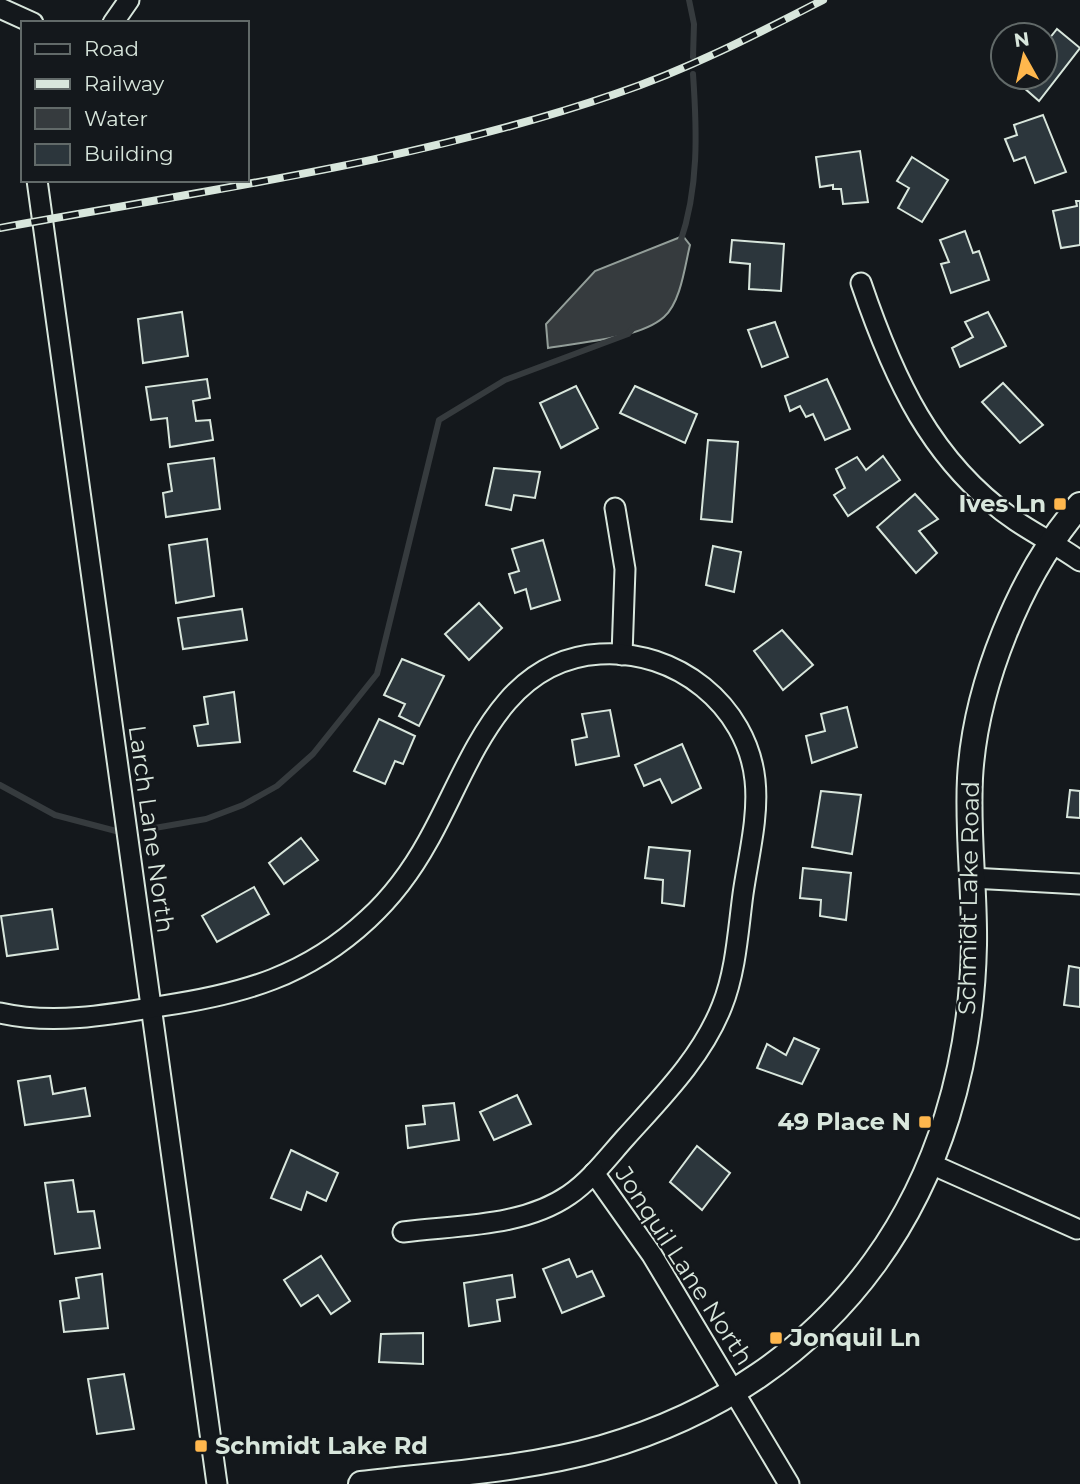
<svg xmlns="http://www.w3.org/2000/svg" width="1080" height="1484" font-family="Montserrat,sans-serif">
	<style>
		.water { fill: #363b3e; stroke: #939e99; stroke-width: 2 }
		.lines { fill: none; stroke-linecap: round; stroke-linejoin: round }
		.stream { stroke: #363b3e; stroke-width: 6 }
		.building { fill: #2c363c; stroke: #d8e6dc; stroke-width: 2 }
		.minor-casing { stroke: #d8e6dc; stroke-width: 23 }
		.tertiary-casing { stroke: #d8e6dc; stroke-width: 28 }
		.minor { stroke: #14181c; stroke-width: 19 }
		.tertiary { stroke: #14181c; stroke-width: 24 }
		.rail-casing { stroke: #d8e6dc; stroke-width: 8 }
		.rail { stroke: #14181c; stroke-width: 5; stroke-dasharray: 16; stroke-linecap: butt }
		.poi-dot { fill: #ffb74d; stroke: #14181c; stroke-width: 2.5 }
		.labels { text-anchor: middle; stroke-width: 5; stroke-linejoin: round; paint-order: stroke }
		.poi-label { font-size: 24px; font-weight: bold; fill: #d8e6dc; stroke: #14181c; text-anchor: end }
		.street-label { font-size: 24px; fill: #d8e6dc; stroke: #14181c }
	</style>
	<rect width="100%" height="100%" fill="#14181c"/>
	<path class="water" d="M683,236l7,9c-5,20 -9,57 -26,72 -25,22 -84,25 -116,31l-2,-24 49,-53z"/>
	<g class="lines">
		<g class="stream">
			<polyline points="689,0 694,24 693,57"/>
			<path d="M680,243c19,-55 17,-112 13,-169"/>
			<polyline points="0,785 55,815 116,831"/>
			<polyline points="149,829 206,819 243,805 277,786 313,754 377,674 439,420 505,380 628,334 633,328"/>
		</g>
	</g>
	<g class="building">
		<polygon points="1057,29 1080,48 1039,101 1015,80 1018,77 1045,77 1045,44"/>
		<polygon points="1043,115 1066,172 1035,183 1025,157 1014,161 1005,139 1017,135 1014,125"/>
		<polygon points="860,151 868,202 843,204 841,189 833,189 833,185 820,187 816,157"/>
		<polygon points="912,157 948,180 922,222 898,208 909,188 897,181"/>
		<polygon points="1076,201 1080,201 1080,245 1061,248 1053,211 1077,206"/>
		<polygon points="965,231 973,253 979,251 989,280 951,293 941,264 949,262 940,240"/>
		<polygon points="732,240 784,244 781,291 749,289 750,264 730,262"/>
		<polygon points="182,312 188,356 143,363 138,319"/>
		<polygon points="988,312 1006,346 960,367 952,348 973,337 965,322"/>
		<polygon points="775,322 788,357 762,367 748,330"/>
		<polygon points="207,379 210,398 193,401 196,421 210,420 213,440 170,447 167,418 151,420 146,387"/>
		<polygon points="827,379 850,429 825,440 813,414 806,417 800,406 790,411 785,396"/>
		<polygon points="1003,383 1043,425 1020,443 982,402"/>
		<polygon points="576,386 598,428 561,448 540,403"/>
		<polygon points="635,386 697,414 685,443 620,413"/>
		<polygon points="708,440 738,442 732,522 701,519"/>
		<polygon points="883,456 900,480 848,516 834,495 845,488 836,469 857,457 866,470"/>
		<polygon points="214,458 220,509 166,517 163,493 172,491 168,464"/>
		<polygon points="494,468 540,472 535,498 514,495 511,510 486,505"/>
		<polygon points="915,494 938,519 919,531 937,553 916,573 877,527"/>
		<polygon points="207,539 214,596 176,603 169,545"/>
		<polygon points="543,540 560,600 531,609 526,589 515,593 509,574 519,571 512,549"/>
		<polygon points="713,546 741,552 734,592 706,585"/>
		<polygon points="479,603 502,628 469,660 445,634"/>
		<polygon points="242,609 247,640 183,649 178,618"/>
		<polygon points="782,630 813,665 783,690 754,651"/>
		<polygon points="402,659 444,676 419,726 399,716 405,704 384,695"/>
		<polygon points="234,692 240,742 198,746 194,726 208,724 204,697"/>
		<polygon points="847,707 857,747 812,763 806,736 825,731 821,714"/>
		<polygon points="610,710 619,756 576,765 572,740 587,737 582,714"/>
		<polygon points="379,719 415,736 403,764 395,761 385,784 354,771"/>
		<polygon points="682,744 701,788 672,803 660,779 644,786 635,765"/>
		<polygon points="1070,790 1080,791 1080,818 1067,817"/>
		<polygon points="821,791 861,795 852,854 812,847"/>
		<polygon points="301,838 318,860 284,884 269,863"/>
		<polygon points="649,847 690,851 684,906 662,903 663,880 645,878"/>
		<polygon points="803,868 851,873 846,920 820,916 821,900 800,898"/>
		<polygon points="254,887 269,914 217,942 202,916"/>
		<polygon points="52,909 58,949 7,956 1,916"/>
		<polygon points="1069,966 1080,968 1080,1007 1064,1005"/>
		<polygon points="794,1038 819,1049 802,1084 757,1068 767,1044 786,1055"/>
		<polygon points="50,1076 53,1094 85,1088 90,1116 25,1125 18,1081"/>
		<polygon points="517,1095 531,1124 494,1140 480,1112"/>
		<polygon points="454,1103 459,1140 408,1148 406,1126 425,1124 423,1106"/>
		<polygon points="697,1146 730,1173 702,1210 670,1182"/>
		<polygon points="291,1150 338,1173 326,1201 307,1192 301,1210 271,1198"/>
		<polygon points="73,1180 78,1212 94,1211 100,1248 55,1254 45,1183"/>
		<polygon points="321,1256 350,1301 331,1314 318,1295 301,1306 284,1280"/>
		<polygon points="569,1259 577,1277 592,1271 604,1296 562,1313 543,1269"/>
		<polygon points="102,1274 108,1328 64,1332 60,1301 79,1298 76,1278"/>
		<polygon points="512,1275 515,1297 497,1300 500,1321 469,1326 464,1283"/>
		<polygon points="423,1333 423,1364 379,1362 381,1334"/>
		<polygon points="124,1374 134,1429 97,1434 88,1379"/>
	</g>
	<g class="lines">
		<defs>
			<g id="minor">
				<polyline points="0,8 33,23"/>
				<polyline points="113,23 129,0"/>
				<polyline points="37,180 217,1484"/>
				<path d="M861,283c32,94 70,180 155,238 21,14 43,25 64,40"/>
				<polyline points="615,508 625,569 622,655"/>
				<polyline points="971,878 1080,884"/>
				<path d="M0,1013c53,12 109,2 162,-7 81,-12 145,-30 206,-87 24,-22 44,-49 60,-78 42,-74 70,-181 172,-187 76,-5 147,51 155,126 4,37 -7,78 -12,114 -5,37 -7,77 -21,112 -20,51 -60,91 -96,131 -18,20 -35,43 -57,58 -46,32 -112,30 -166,37"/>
				<polyline points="931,1164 1077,1229"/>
				<polyline points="594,1173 652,1255 789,1484"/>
			</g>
			<path id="tertiary" d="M361,1484c80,-10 163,-14 241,-36 237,-68 367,-260 372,-503 1,-55 -7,-111 -4,-167 5,-91 50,-204 110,-273"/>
		</defs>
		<use href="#minor" class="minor-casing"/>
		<use href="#tertiary" class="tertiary-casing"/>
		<use href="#minor" class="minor"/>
		<use href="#tertiary" class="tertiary"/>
		<defs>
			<path id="rail" d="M0,228c206,-38 417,-66 615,-134 72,-24 140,-59 208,-94"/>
		</defs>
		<use href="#rail" class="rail-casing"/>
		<use href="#rail" class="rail"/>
	</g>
	<g class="poi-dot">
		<rect x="1053" y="497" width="14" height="14" rx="3.5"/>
		<rect x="918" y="1115" width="14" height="14" rx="3.5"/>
		<rect x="769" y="1331" width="14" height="14" rx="3.5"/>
		<rect x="194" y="1439" width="14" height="14" rx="3.5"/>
	</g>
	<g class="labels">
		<g class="poi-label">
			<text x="1046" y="512">Ives Ln</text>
			<text x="911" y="1130">49 Place N</text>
			<text x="790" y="1346" text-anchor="start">Jonquil Ln</text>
			<text x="215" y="1454" text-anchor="start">Schmidt Lake Rd</text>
		</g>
		<g class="street-label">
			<text transform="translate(151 829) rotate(82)" y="8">Larch Lane North</text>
			<text transform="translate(969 898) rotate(-89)" y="8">Schmidt Lake Road</text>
			<text transform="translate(684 1266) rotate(57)" y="8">Jonquil Lane North</text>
		</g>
	</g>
	<rect x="21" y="21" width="228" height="161" fill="#14181c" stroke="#626a69" stroke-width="2"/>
	<rect x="35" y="44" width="35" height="10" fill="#14181c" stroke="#626a69" stroke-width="2"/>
	<text x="84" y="56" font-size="21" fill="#d8e6dc">Road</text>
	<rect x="35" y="79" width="35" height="10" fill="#d8e6dc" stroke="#626a69" stroke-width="2"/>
	<text x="84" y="91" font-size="21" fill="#d8e6dc">Railway</text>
	<rect x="35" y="108" width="35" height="21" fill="#363b3e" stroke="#626a69" stroke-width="2"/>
	<text x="84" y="126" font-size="21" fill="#d8e6dc">Water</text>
	<rect x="35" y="144" width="35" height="21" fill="#2c363c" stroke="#626a69" stroke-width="2"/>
	<text x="84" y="161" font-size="21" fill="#d8e6dc">Building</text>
	<g transform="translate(1024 56) rotate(352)"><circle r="33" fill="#14181c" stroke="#626a69" stroke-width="2"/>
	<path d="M0-5L12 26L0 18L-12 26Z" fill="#ffb74d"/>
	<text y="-10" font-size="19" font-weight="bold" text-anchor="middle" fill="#d8e6dc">N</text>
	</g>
</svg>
